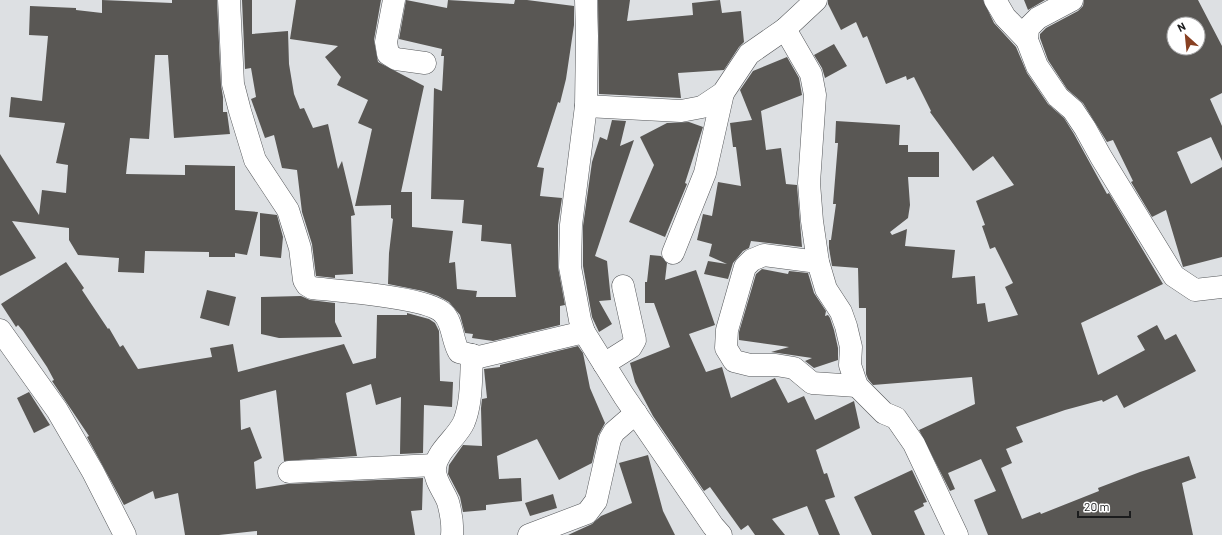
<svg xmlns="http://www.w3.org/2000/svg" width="1222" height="535" font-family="Barlow,sans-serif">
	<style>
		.building { fill: #595754; fill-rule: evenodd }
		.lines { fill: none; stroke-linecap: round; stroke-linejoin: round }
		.minor-casing { stroke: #55575a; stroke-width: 23 }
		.minor { stroke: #fff; stroke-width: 22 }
	</style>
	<rect width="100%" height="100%" fill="#dde0e3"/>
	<g class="building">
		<polygon points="102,0 172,3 172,0 217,0 221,85 223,97 223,112 227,112 230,134 174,138 168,55 155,55 149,139 130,138 126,174 185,175 185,165 235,166 235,210 258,212 247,255 235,253 235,257 209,257 209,252 145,251 144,273 118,272 119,258 78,255 69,240 69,228 12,221 36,258 0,276 0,154 39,215 42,190 66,193 68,165 56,163 65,123 9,117 11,97 42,101 48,36 29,35 30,6 76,8 76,10 102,13"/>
		<polygon points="242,0 252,0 252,34 288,31 289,64 294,94 300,109 304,108 313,128 328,124 338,169 342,161 355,215 351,216 353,274 335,275 335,278 316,276 312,244 302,212 297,170 282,168 274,135 265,138 251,99 256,97 251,68 245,69"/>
		<polygon points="296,0 381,0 374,40 378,62 424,86 401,192 412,192 412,227 453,231 449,263 455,262 457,289 477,291 476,297 516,297 511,244 481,241 482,225 462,223 464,200 431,199 434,88 442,91 444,56 441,56 442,49 399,39 406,0 447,8 448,0 514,4 515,0 527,0 574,6 574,25 566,79 560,103 558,102 537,167 544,168 540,196 562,198 558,225 558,267 565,305 560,306 560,325 493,341 472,338 473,334 465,333 460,315 449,302 438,296 423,291 388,284 389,253 393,219 391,218 391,205 355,206 372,129 358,123 368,100 337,85 341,77 325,57 338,46 290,39"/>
		<polygon points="598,0 630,0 627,21 693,15 692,3 720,0 722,13 741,11 744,42 739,47 724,70 678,73 681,98 599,94"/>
		<polygon points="828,0 983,0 994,23 1016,47 1027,73 1048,104 1064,118 1074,134 1107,194 1109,193 1163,284 1081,323 1098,375 1145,350 1137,336 1157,325 1165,340 1176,334 1196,371 1124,408 1117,395 1103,402 1102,400 1065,410 1016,427 1023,442 1006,449 1012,463 1001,468 1022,519 1040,512 1041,514 1099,491 1098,488 1140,472 1189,456 1196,478 1182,483 1193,535 988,535 974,500 996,491 981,459 948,473 955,489 950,491 919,430 975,404 972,377 873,385 868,379 866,374 866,308 859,308 858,268 832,266 829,248 829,240 831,240 836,204 833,204 838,143 835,143 836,121 900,125 899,145 908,145 908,152 939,152 939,177 908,177 910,205 908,218 890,232 892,235 907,229 905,246 955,250 952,278 975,276 977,304 985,303 988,322 1018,315 1005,287 1013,283 995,247 990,249 982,226 985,225 976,201 1014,185 993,156 973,171 930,112 931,111 914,77 907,80 906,76 886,84 867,36 863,38 856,22 841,30 828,4"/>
		<polygon points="1024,0 1045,0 1028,10"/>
		<path d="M1084,0h114l24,46v47l-12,6 12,27v35l-11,-24 -34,15 14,32 31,-17v90l-39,10 -17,-57 -14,7 -21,-35 2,-1 -20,-41 -6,2 -24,-39 -16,-14 -19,-29 -8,-22v-4l6,-6 32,-17 5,-5zM1174,24h24v24h-24z"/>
		<polygon points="834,44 847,66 825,78 822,68 814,55"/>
		<polygon points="787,57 799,78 802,95 761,111 766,150 781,148 786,184 797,185 802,247 751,241 749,248 743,251 733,263 728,279 704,274 708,261 727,264 709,256 712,244 697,240 703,214 712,216 718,182 741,186 736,147 733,147 730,123 752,120 740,90 753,71"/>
		<polygon points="612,120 626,121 620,146 634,140 595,256 607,261 611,300 599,301 612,324 599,332 592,317 583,266 583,226 592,162 600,137 607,140"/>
		<polygon points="689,122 703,127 685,183 687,184 665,237 629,222 654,165 640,137 667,123"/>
		<polygon points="260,213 277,215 283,237 281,258 260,256"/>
		<polygon points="650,255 661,256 667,263 665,280 696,270 715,325 689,334 706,372 722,367 731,398 775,378 788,403 804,396 815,420 854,401 860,428 816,450 824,474 827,473 835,497 825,500 840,535 819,535 807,506 772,519 785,535 755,535 748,525 741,530 710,487 704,491 653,416 635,382 630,363 670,347 654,303 645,303 645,282 647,282"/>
		<polygon points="66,262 84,288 82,290 108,329 109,328 120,347 123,345 138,369 212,357 210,348 233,344 238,372 344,344 353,364 376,358 377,315 407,315 407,313 429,319 435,323 439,331 440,381 453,382 452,407 424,405 423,453 400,454 401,397 376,405 371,384 346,393 357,456 284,461 276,390 240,400 241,430 250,427 262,458 254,462 256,489 287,484 423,478 422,510 411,511 415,535 257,535 257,531 219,535 185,535 178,493 155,499 153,491 124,505 87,437 89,436 52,381 54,380 47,367 23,331 18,325 16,327 1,304"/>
		<polygon points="762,269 788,274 789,271 808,273 814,293 826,311 825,316 828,315 830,318 834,330 838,348 838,360 814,368 805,361 812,358 771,352 789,347 739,340 739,332 756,274"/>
		<polygon points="207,290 236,297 229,326 200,318"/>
		<polygon points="301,296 310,300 335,303 335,322 342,337 279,338 261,334 261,297"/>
		<polygon points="578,346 583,353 590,388 605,423 598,436 592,463 559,480 537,439 497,456 499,479 521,478 522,501 486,505 486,510 463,512 460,497 448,474 449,465 463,445 482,446 481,408 482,399 487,398 484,369 500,367 500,365"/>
		<polygon points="29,392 50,425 34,433 17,398"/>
		<polygon points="648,455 663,511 675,535 568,535 592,524 601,516 632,503 619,463"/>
		<polygon points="912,470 927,502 923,503 924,506 914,511 925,535 872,535 854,497"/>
		<polygon points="553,494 557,508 530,516 525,503"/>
	</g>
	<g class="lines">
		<defs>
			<g id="minor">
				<path d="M229,0l4,84 7,27 15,49 33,50 12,38 4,32 3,5 5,3c26,3 115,9 131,25 10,9 9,28 16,39l20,5 105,-25"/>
				<polyline points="394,0 386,42 388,54 396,59 425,63"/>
				<polyline points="586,0 587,36 586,106 571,225 570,267 580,320 584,332 624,396 713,526 721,535"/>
				<polyline points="995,0 1005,17 1027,40"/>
				<polyline points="1072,0 1038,18 1028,28 1027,40 1037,66 1058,97 1073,110 1085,128 1101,157 1174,276 1195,290 1222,287"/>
				<polyline points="785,29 811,74 815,95 809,183 812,221 818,262 826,289 841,312 846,326 851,347 850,365 857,386 884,413 896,418 914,444 957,535"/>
				<polyline points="586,106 681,111 702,107 723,93 749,54 785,29 816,0"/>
				<polyline points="673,253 705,173 723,93"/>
				<polyline points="818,262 764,255 752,260 745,267 727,330 726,348 734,361 750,365 776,365 794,368 812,383 857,386"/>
				<polyline points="0,330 57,410 93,472 125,535"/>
				<polyline points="604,364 631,347 635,340 623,286"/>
				<polyline points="289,472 435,465"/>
				<path d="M452,535c1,-11 -1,-22 -4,-33 -4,-11 -14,-22 -13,-34 2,-18 22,-30 29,-46 8,-20 7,-46 8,-67"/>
				<polyline points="529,535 587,513 596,501 610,439 614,432 636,413"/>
			</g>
		</defs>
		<use href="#minor" class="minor-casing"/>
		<use href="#minor" class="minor"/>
	</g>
	<g transform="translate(1186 36) rotate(333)"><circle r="19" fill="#ffffff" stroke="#a4a4a5"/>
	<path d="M0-3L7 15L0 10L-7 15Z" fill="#884022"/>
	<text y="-6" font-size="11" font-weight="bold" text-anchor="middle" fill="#1b1c1d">N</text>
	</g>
	<path d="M1078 511v6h52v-6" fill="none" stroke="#1b1c1d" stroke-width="2"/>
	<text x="1084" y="511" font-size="12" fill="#1b1c1d" stroke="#ffffff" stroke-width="3" paint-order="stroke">20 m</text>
</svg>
